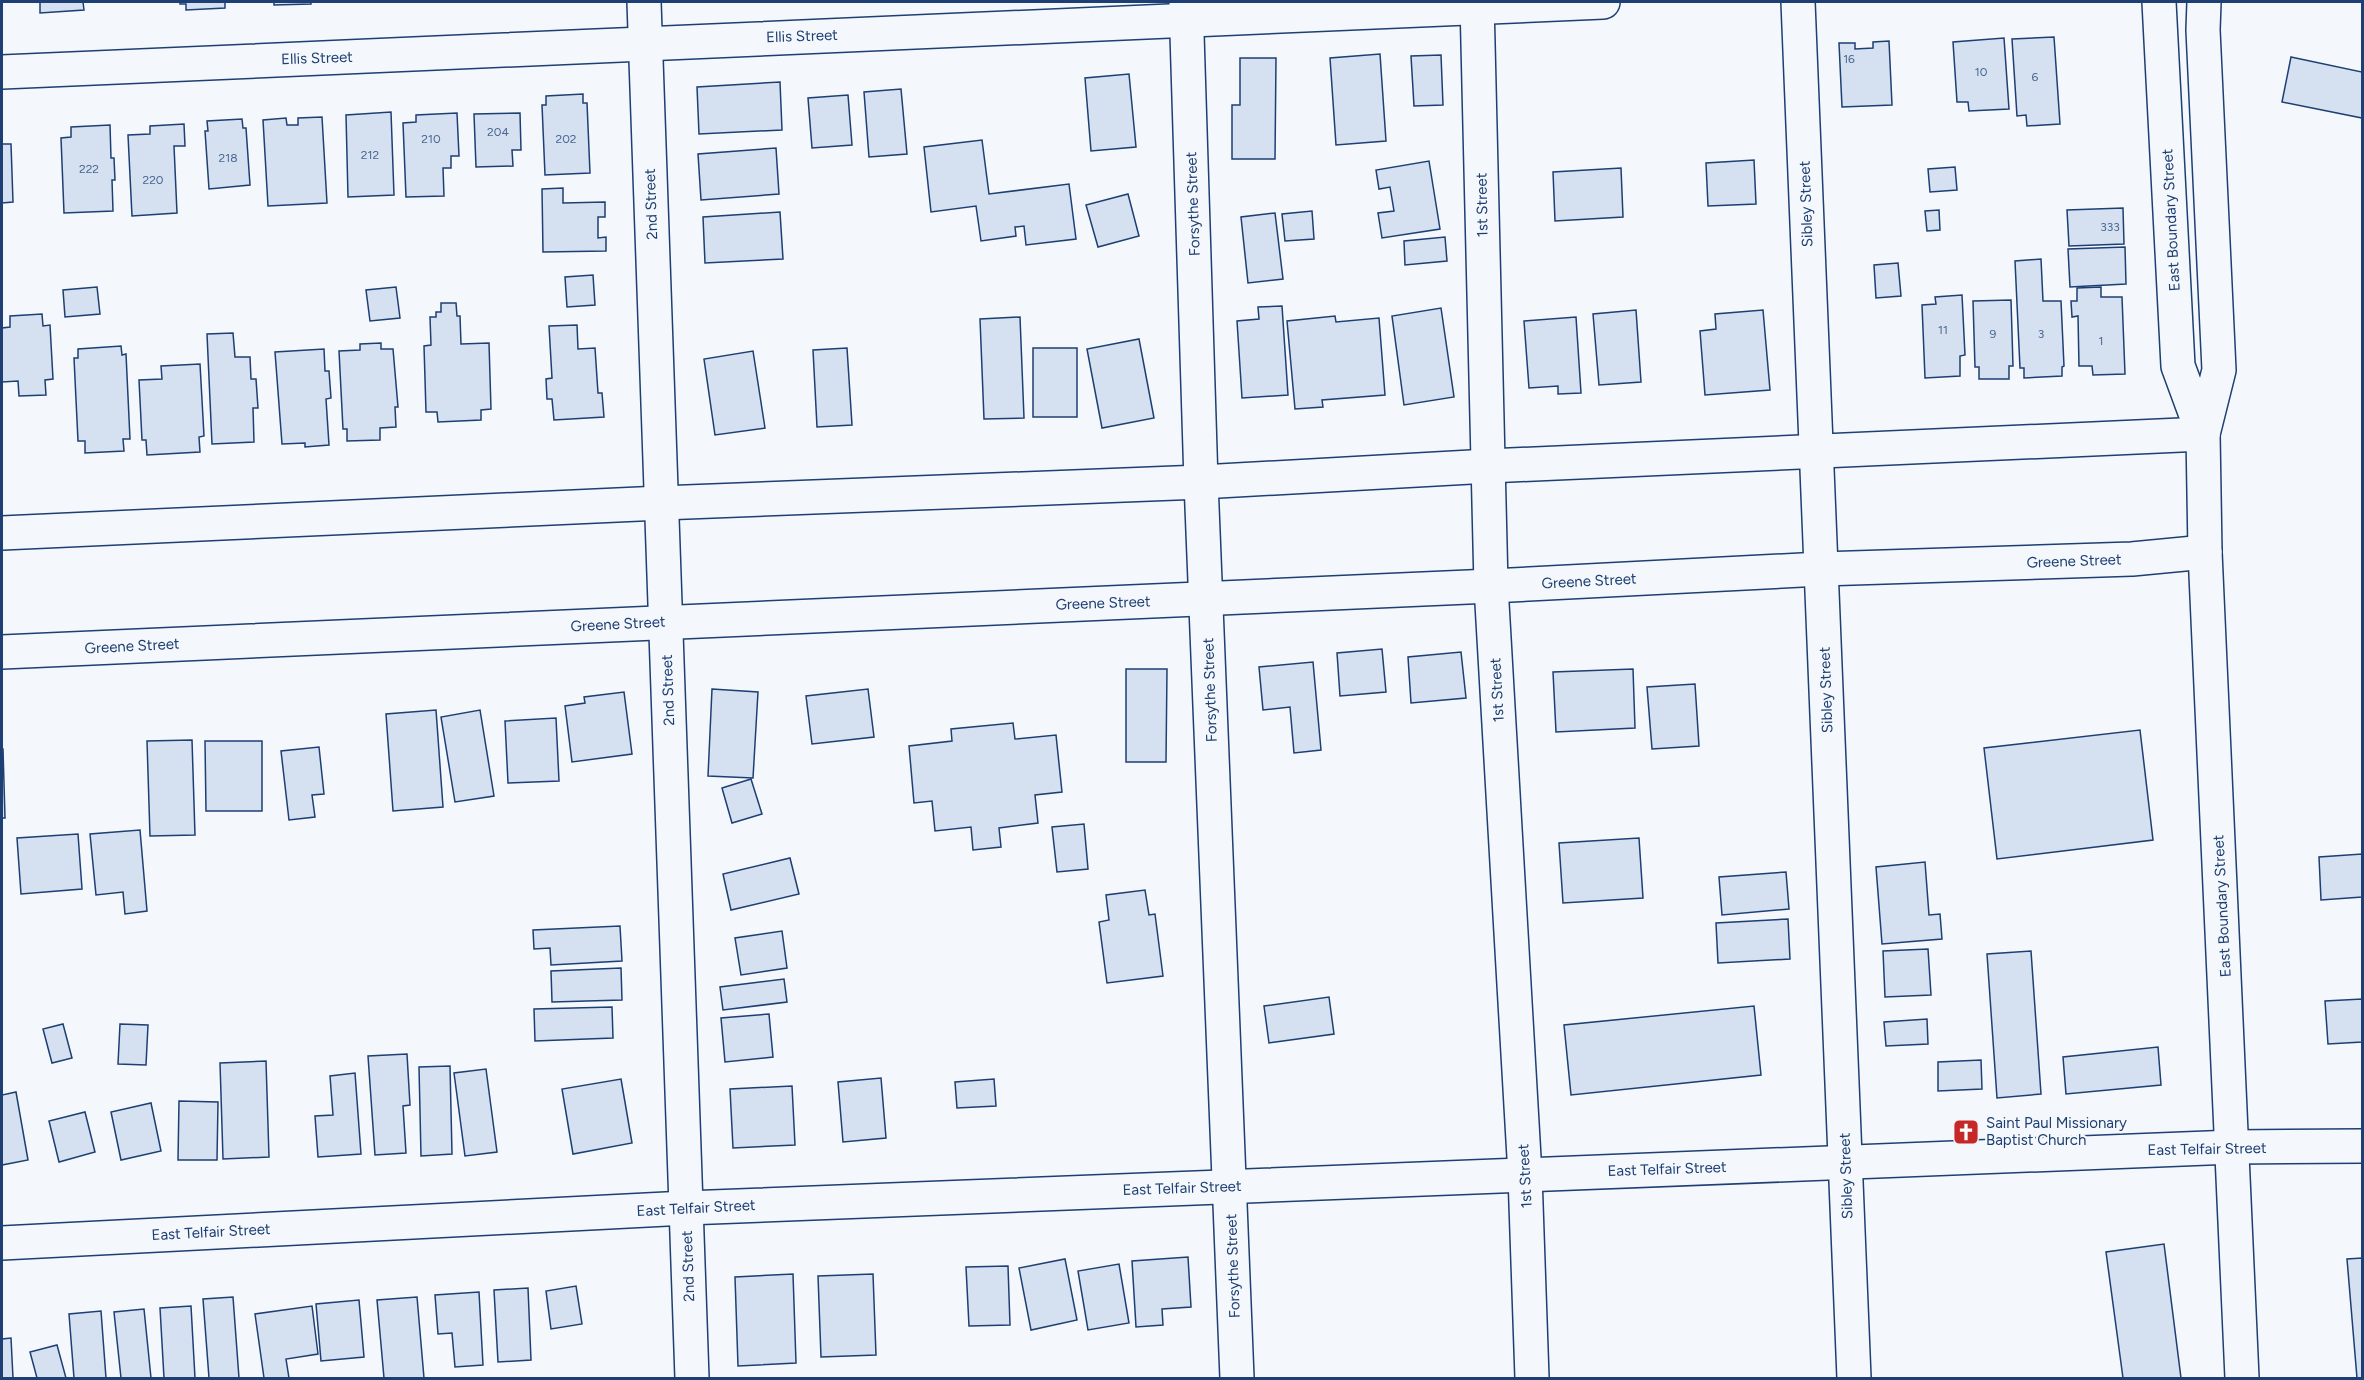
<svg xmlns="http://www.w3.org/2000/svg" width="2364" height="1380" font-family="Figtree,sans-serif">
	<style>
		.building { fill: #d5e0f0; stroke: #1d3f73; stroke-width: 1.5 }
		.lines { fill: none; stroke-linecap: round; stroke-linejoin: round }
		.minor-casing { stroke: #1d3f73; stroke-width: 36 }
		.major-casing { stroke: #1d3f73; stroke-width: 36 }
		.minor { stroke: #f4f7fb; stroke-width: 33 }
		.major { stroke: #f4f7fb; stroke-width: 33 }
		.labels { text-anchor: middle; stroke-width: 4.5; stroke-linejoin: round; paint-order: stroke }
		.number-label { font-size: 12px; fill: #4b6792 }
		.street-label { font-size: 15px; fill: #1d3f73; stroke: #f4f7fb }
		.poi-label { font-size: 15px; fill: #1d3f73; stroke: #f4f7fb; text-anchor: start }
	</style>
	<rect width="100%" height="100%" fill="#f4f7fb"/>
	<g class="building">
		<polygon points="36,2 83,2 84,10 40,13 40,2"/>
		<polygon points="180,2 231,2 225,2 225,8 186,10 186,4 180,4"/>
		<polygon points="274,2 311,2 311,4 274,5"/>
		<polygon points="2054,37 2060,124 2027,126 2026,115 2017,116 2012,39"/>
		<polygon points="2004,38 2009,109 1969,111 1968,102 1957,102 1953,42"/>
		<polygon points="1889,41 1892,105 1842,107 1839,43 1855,43 1855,49 1873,48 1873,42"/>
		<polygon points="1380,54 1386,141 1336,145 1330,58"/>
		<polygon points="1441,55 1443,105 1414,106 1411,56"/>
		<polygon points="2291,57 2362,72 2362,118 2282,102"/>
		<polygon points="1240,58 1276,58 1275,159 1232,159 1232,105 1240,105"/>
		<polygon points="1129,74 1136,147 1091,151 1085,78"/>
		<polygon points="780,82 782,130 699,134 697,87"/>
		<polygon points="901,89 907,154 869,157 864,92"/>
		<polygon points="583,94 583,103 587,103 590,173 545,175 542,105 546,105 546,96"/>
		<polygon points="848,95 852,145 812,148 808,98"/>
		<polygon points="391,112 394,195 348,197 346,115"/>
		<polygon points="457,113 459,156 451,156 451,168 443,168 444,196 406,197 403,123 416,122 416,115"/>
		<polygon points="520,113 521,150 512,150 513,166 476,167 474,114"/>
		<polygon points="322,117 327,203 268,206 263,120 286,118 287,125 298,125 298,118"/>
		<polygon points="242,119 243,128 246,128 250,185 209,189 205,131 208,131 207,121"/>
		<polygon points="184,124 185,146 174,146 177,213 132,216 128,135 150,134 150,126"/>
		<polygon points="110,125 111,158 114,158 115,180 112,180 113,211 64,213 61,138 71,137 71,127"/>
		<polygon points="982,140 989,194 1069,184 1076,239 1026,245 1024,226 1015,227 1016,236 981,241 976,206 931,212 924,147"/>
		<polygon points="2,144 11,144 13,202 2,203"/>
		<polygon points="776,148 779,194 701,200 698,154"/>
		<polygon points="1754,160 1756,204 1708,206 1706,163"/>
		<polygon points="1429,161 1440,229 1382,238 1378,213 1394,211 1390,187 1379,189 1376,170"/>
		<polygon points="1955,167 1957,190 1930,192 1928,169"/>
		<polygon points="1621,168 1623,217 1555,221 1553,172"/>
		<polygon points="563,188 563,203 605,202 605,217 598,217 598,238 606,237 606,251 543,252 542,189"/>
		<polygon points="1128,194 1139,236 1098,247 1086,205"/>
		<polygon points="2123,208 2124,244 2069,246 2067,210"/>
		<polygon points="1939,210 1940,230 1927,231 1925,211"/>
		<polygon points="1312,211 1314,239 1285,241 1282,214"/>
		<polygon points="780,212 783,259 705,263 703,217"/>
		<polygon points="1275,213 1283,279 1248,283 1241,217"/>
		<polygon points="1445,237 1447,261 1405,265 1404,241"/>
		<polygon points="2125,247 2126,284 2070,287 2068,249"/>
		<polygon points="2041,259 2043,301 2061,301 2064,366 2062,367 2062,376 2024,378 2024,368 2020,368 2015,261"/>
		<polygon points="1898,263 1901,296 1876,298 1874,265"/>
		<polygon points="593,275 595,305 567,307 565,277"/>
		<polygon points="97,287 100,314 65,317 63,290"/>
		<polygon points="396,287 400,318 370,321 366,290"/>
		<polygon points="2101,287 2101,297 2122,297 2125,374 2093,375 2092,366 2079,366 2078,316 2072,317 2071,301 2077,301 2077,288"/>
		<polygon points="1962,295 1965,355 1960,356 1960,376 1925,378 1922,305 1936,304 1935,297"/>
		<polygon points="2011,300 2013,366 2009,366 2009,379 1979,379 1979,367 1975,367 1973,301"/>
		<polygon points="441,303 456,303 457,316 460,316 461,344 489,343 491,409 481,410 481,420 438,422 437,412 426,412 424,346 431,345 430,317 436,317 436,312 441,312"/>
		<polygon points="1282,306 1288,395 1242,398 1237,321 1259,319 1258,307"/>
		<polygon points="1441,308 1454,397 1404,405 1392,316"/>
		<polygon points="1636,310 1641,382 1599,385 1593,314"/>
		<polygon points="1763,310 1770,390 1705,395 1700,331 1716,329 1715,314"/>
		<polygon points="42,314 43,326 50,325 53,379 45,380 46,395 19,396 18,381 2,382 2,328 10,327 10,316"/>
		<polygon points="1335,316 1336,322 1379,318 1385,395 1322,400 1323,407 1295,409 1287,321"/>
		<polygon points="1020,317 1024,418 984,419 980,319"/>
		<polygon points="1576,317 1581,393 1558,394 1558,386 1529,388 1524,321"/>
		<polygon points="577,325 578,349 595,348 598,393 602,393 604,417 554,420 552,399 547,399 546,379 552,378 549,326"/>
		<polygon points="233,333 235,357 250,357 251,379 256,379 258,408 253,408 254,442 212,444 207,334"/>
		<polygon points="1139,339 1154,418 1102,428 1087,349"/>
		<polygon points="381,343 381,349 393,349 398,407 395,407 396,427 380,428 380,440 347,441 347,429 343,429 339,351 360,350 360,344"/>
		<polygon points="121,346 122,355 126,354 130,439 123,439 124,451 85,453 85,441 78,441 74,358 78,358 78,349"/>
		<polygon points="847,348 852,425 817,427 813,350"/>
		<rect x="1033" y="348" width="44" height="69"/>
		<polygon points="324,349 325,371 329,371 331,398 326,399 329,445 305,447 305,443 282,444 275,352"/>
		<polygon points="753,351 765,428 715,435 704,359"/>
		<polygon points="200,364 204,436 199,437 200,452 147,455 146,440 142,440 139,380 162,379 161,366"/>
		<polygon points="1382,649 1386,692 1340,696 1337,653"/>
		<polygon points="1461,652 1466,698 1411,703 1408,657"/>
		<polygon points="1313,662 1321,750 1294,753 1290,707 1263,710 1259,667"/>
		<polygon points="1126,669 1167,669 1166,762 1126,762"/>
		<polygon points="1633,669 1635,728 1556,732 1553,672"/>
		<polygon points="1695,684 1699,746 1652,749 1647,687"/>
		<polygon points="712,689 758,692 753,778 708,776"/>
		<polygon points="868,689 874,737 812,744 806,696"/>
		<polygon points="624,692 632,754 572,762 565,706 585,703 584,697"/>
		<polygon points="436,710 443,807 393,811 386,714"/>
		<polygon points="480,710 494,796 455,802 441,717"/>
		<polygon points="556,718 559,781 508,783 505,721"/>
		<polygon points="1013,723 1015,739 1056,735 1062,792 1035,795 1038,823 999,828 1001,847 973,850 971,827 935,831 932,801 914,803 909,746 952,741 951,729"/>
		<polygon points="2140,730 2153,840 1997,859 1984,748"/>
		<polygon points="192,740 195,835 150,836 147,741"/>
		<polygon points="205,741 262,741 262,811 206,811"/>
		<polygon points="319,747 324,794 312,795 315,817 289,820 281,751"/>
		<polygon points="2,749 3,749 5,818 2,818"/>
		<polygon points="751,779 762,814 732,823 722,788"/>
		<polygon points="1084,824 1088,869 1057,872 1052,827"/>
		<polygon points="140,830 147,911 125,914 123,892 96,895 90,834"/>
		<polygon points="78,834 82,889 21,894 17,838"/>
		<polygon points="1639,838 1643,898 1563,903 1559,843"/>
		<polygon points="2362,854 2362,897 2321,900 2319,857"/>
		<polygon points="790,858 799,894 731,910 723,874"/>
		<polygon points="1925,862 1929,915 1940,914 1942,939 1882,944 1876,867"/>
		<polygon points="1786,872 1789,909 1722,915 1719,877"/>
		<polygon points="1145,890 1149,915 1155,914 1163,976 1107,983 1099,922 1109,920 1106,895"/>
		<polygon points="1788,919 1790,959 1718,963 1716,923"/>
		<polygon points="620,926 622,961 551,965 550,948 534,949 533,930"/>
		<polygon points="782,931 787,968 741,975 735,938"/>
		<polygon points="1928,949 1931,995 1885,997 1883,951"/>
		<polygon points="2031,951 2041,1094 1997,1098 1987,954"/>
		<polygon points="621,968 622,1000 552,1002 551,971"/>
		<polygon points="784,979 787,1002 723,1010 720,987"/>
		<polygon points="1329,997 1334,1034 1269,1043 1264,1006"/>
		<polygon points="2362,999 2362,1042 2328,1044 2325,1001"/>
		<polygon points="1754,1006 1761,1075 1571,1095 1564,1025"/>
		<polygon points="612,1007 613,1038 535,1041 534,1009"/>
		<polygon points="769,1014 773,1057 725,1062 721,1018"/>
		<polygon points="1927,1019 1928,1044 1886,1046 1884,1022"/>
		<polygon points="63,1024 72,1058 52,1063 43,1029"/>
		<polygon points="120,1024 148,1025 146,1065 118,1064"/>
		<polygon points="2158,1047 2161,1085 2066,1094 2063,1057"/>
		<polygon points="407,1054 410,1105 403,1106 406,1153 375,1155 368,1056"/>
		<polygon points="1981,1060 1982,1089 1938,1091 1938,1062"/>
		<polygon points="266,1061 269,1157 223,1159 220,1063"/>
		<polygon points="450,1066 452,1154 421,1156 419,1067"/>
		<polygon points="486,1069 497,1152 465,1156 454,1073"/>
		<polygon points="355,1073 361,1154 318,1157 315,1116 333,1115 330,1076"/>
		<polygon points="881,1078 886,1138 843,1142 838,1082"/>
		<polygon points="621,1079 632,1143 573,1154 562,1089"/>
		<polygon points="994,1079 996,1106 957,1108 955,1082"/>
		<polygon points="792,1086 795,1145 733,1148 730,1089"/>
		<polygon points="16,1092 28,1160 2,1165 2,1095"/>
		<polygon points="179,1101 218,1102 217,1160 178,1160"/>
		<polygon points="151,1103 161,1151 121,1160 111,1112"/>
		<polygon points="85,1112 95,1152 59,1162 49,1121"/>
		<polygon points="2164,1244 2181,1378 2123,1378 2106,1252"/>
		<polygon points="1188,1257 1191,1307 1162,1309 1163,1325 1136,1327 1132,1261"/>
		<polygon points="2362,1258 2362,1378 2357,1378 2347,1259"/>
		<polygon points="1065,1259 1077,1320 1031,1330 1019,1268"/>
		<polygon points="1119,1264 1129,1323 1088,1330 1078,1271"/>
		<polygon points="1008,1266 1010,1325 969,1326 966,1267"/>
		<polygon points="793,1274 796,1363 738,1366 735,1277"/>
		<polygon points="873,1274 876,1355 821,1357 818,1276"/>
		<polygon points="576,1286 582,1324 551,1329 546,1291"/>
		<polygon points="528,1288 531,1360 498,1362 494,1290"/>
		<polygon points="479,1292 483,1365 455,1367 452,1333 438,1334 435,1295"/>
		<polygon points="233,1297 239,1378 209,1378 203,1299"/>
		<polygon points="417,1297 424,1378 384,1378 377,1300"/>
		<polygon points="359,1300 364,1357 321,1361 316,1304"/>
		<polygon points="191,1306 195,1378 164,1378 160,1308"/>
		<polygon points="312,1306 318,1354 286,1359 289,1378 264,1378 255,1314"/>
		<polygon points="144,1309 151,1378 121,1378 114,1312"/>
		<polygon points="101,1311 106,1378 74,1378 69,1314"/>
		<polygon points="11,1338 13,1378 2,1378 2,1339"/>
		<polygon points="57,1345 66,1378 37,1378 30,1352"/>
	</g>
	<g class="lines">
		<defs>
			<g id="minor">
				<polyline points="644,2 692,1378"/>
				<polyline points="1186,2 1201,482 1237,1378"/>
				<polyline points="1477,2 1491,586 1525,1175 1532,1378"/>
				<polyline points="1798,2 1854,1378"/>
				<polyline points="2,72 1603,2"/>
				<polyline points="2,1243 686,1208 2233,1147 2362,1146"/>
			</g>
			<g id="major">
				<polyline points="2159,2 2178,366 2203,434"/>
				<polyline points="2204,2 2203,30 2219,370 2203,434 2205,552 2242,1378"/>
				<polyline points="2,533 661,503 1201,482 1489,466 2203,434"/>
				<polyline points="2,652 1491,586 1821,569 2132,559 2205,552"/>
			</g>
		</defs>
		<use href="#minor" class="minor-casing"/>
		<use href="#major" class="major-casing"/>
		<use href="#minor" class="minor"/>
		<use href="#major" class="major"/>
	</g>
	<defs>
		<symbol id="church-square" viewBox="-11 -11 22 22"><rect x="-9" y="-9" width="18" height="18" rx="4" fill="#c62828" stroke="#f4f7fb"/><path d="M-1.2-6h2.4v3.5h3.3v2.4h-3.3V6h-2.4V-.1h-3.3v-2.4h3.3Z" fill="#fff"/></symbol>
	</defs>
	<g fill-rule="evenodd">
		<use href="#church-square" x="1951" y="1117" width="30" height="30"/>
	</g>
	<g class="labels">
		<g class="number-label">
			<text x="1849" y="63">16</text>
			<text x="1981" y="76">10</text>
			<text x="2035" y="81">6</text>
			<text x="498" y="136">204</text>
			<text x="431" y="143">210</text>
			<text x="566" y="143">202</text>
			<text x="370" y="159">212</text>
			<text x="228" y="162">218</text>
			<text x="89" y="173">222</text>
			<text x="153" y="184">220</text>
			<text x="2110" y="231">333</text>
			<text x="1943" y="334">11</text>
			<text x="1993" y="338">9</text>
			<text x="2041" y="338">3</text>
			<text x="2101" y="345">1</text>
		</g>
		<g class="street-label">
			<text transform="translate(802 36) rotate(-2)" y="5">Ellis Street</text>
			<text transform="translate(317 58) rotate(-2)" y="5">Ellis Street</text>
			<text transform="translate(651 204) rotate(-92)" y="5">2nd Street</text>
			<text transform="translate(1193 204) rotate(-92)" y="5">Forsythe Street</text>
			<text transform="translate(1806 204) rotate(-92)" y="5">Sibley Street</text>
			<text transform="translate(1482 205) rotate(-91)" y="5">1st Street</text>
			<text transform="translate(2171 220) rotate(-93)" y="5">East Boundary Street</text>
			<text transform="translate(2074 561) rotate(-2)" y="5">Greene Street</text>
			<text transform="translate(1589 581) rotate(-3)" y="5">Greene Street</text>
			<text transform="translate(1103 603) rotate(-2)" y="5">Greene Street</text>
			<text transform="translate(618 624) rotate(-3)" y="5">Greene Street</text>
			<text transform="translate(132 646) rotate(-3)" y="5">Greene Street</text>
			<text transform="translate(668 690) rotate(-92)" y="5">2nd Street</text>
			<text transform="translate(1210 690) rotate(-92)" y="5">Forsythe Street</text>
			<text transform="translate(1497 690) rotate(-93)" y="5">1st Street</text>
			<text transform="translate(1826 690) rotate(-92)" y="5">Sibley Street</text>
			<text transform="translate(2222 906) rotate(-93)" y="5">East Boundary Street</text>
			<text transform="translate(2207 1149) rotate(-1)" y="5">East Telfair Street</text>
			<text transform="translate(1667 1169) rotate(-2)" y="5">East Telfair Street</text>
			<text transform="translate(1525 1176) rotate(-93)" y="5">1st Street</text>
			<text transform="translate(1846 1176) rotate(-92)" y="5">Sibley Street</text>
			<text transform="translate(1182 1188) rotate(-2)" y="5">East Telfair Street</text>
			<text transform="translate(696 1208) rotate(-3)" y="5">East Telfair Street</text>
			<text transform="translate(211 1232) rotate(-3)" y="5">East Telfair Street</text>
			<text transform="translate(688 1266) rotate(-92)" y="5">2nd Street</text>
			<text transform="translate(1233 1266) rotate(-92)" y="5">Forsythe Street</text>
		</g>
		<g class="poi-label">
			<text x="1986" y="1128">Saint Paul Missionary<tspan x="1986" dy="17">Baptist Church</tspan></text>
		</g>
	</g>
	<rect width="2364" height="1380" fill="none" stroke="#1d3f73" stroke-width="6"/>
</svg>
